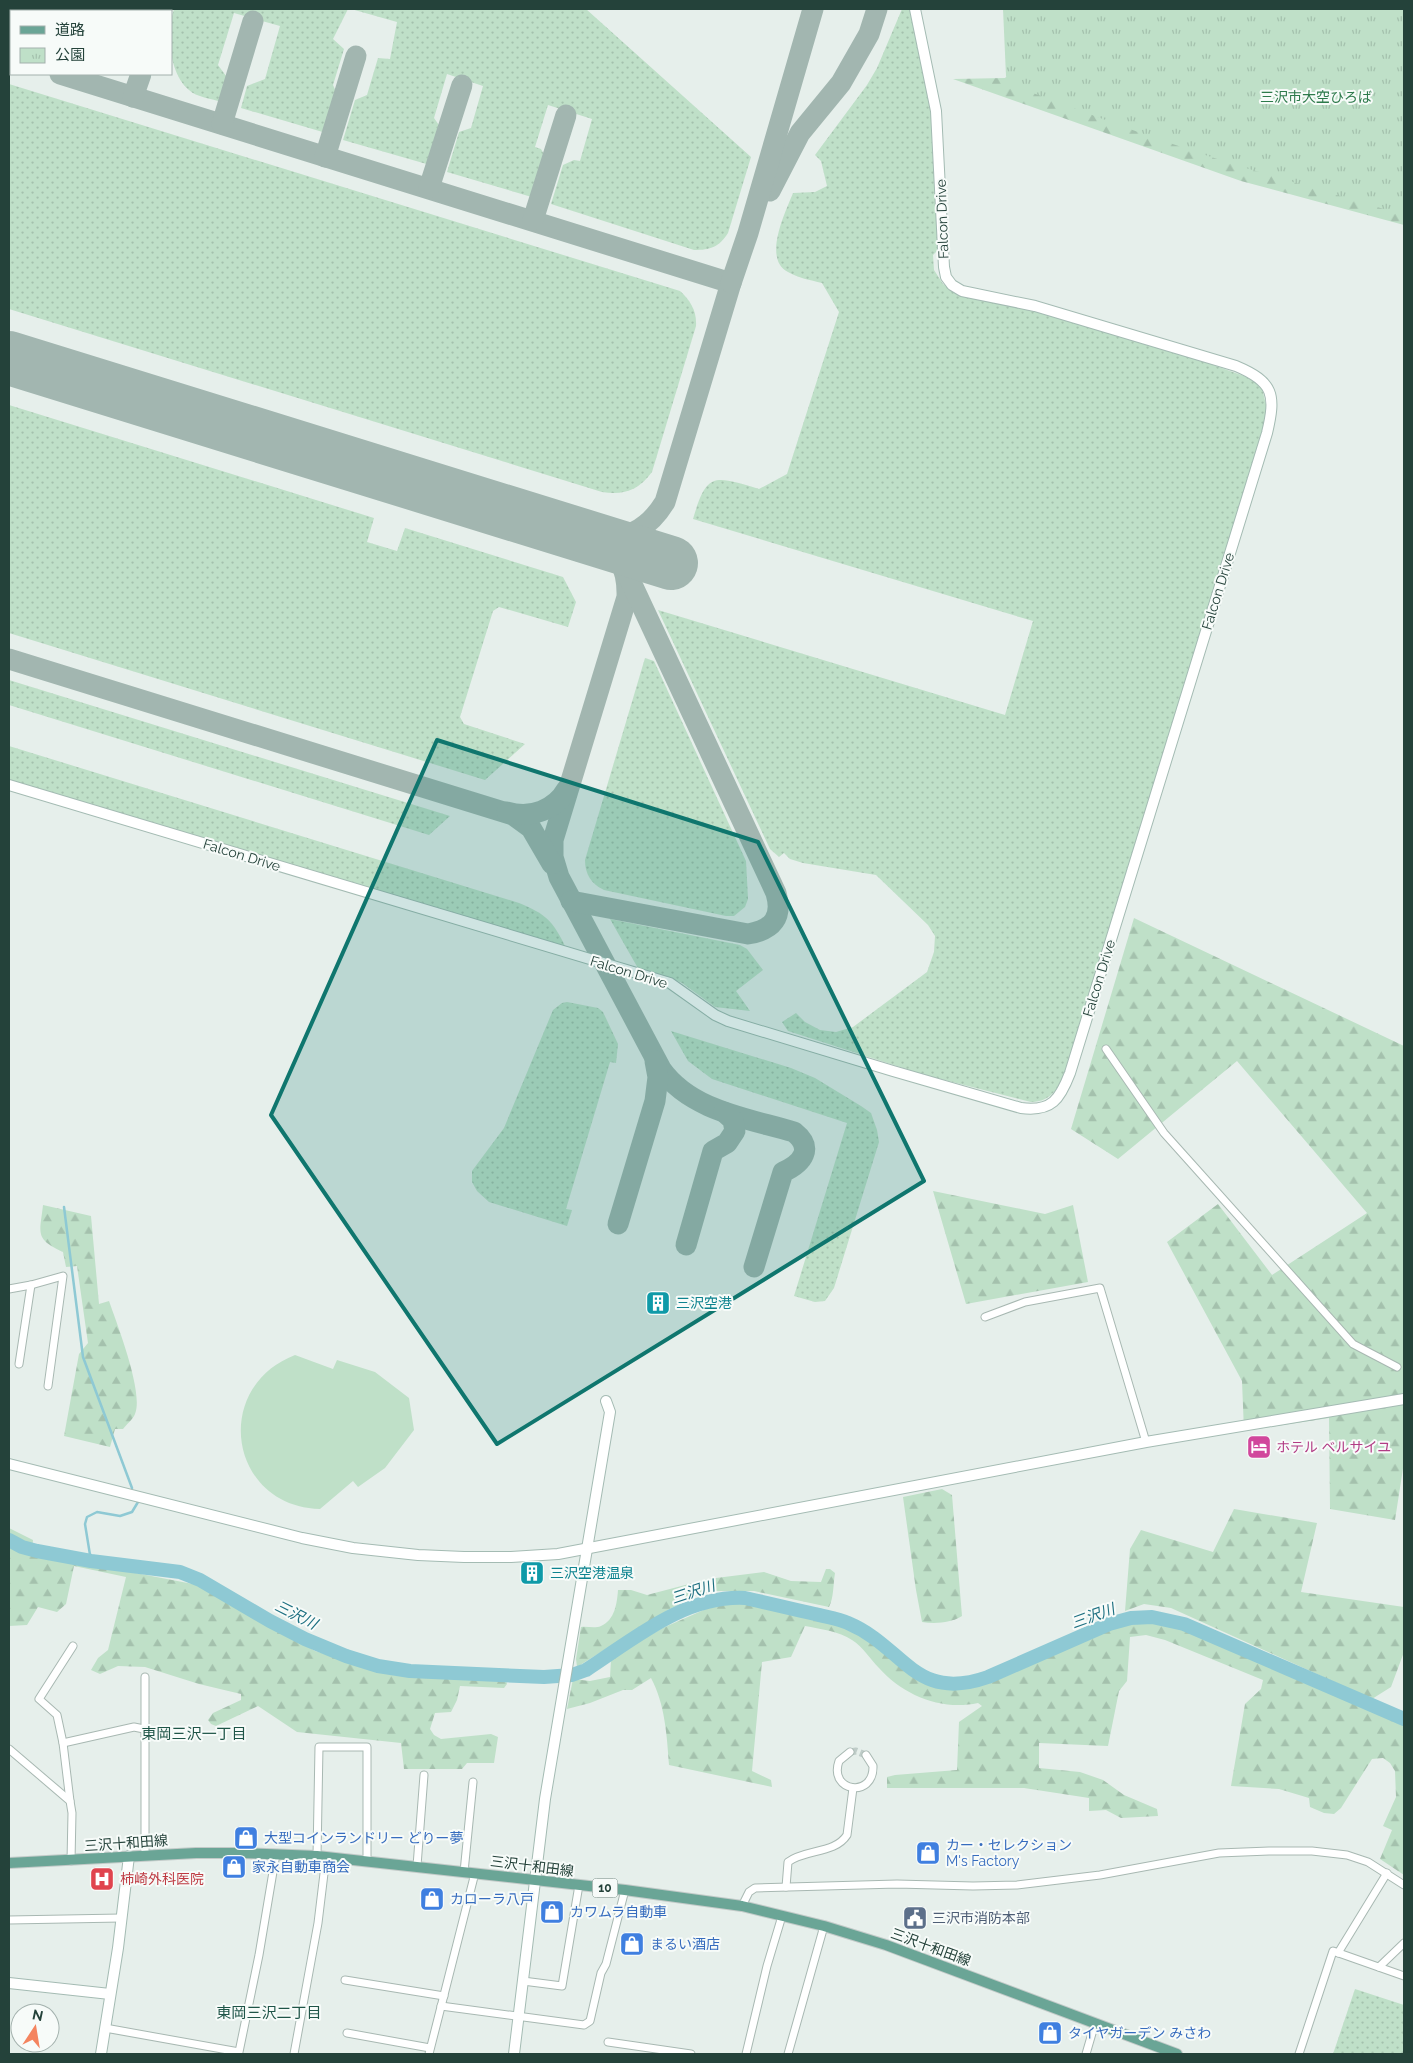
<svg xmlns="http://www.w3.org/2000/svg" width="1413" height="2063" font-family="Raleway,'Noto Sans JP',sans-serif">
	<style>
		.grass { fill: url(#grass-dots) }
		.forest { fill: url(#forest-firs) }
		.park { fill: url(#park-tufts) }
		.pitch { fill: #bfe0c8 }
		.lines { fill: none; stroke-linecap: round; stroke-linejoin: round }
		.stream { stroke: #8ec9d4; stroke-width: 2.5 }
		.river { stroke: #8ec9d4; stroke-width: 14 }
		.taxiway { stroke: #a2b6b0; stroke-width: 21 }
		.runway { stroke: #a2b6b0; stroke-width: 54 }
		.street-tunnel { stroke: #bfccc8; stroke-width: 7; stroke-dasharray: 7 3.5; stroke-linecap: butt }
		.street-casing { stroke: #a8b8b2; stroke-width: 9 }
		.secondary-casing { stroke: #a4bbb3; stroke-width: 12 }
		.primary-casing { stroke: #c2cac8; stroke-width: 12 }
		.street { stroke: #fff; stroke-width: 7 }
		.secondary { stroke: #fff; stroke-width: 10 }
		.primary { stroke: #6aa596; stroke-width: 10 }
		.marked { fill: #0f766e; fill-opacity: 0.2; stroke: #0f766e; stroke-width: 4; stroke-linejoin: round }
		.labels { text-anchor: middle; stroke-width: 4; stroke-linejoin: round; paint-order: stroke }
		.shield { fill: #f7fbf9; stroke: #637a73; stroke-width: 1 }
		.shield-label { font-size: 12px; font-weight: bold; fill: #24423a }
		.park-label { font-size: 14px; fill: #2d7a4b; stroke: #f7fbf9 }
		.street-label { font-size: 14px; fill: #24423a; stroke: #f7fbf9 }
		.culture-label { font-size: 14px; fill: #0d838f; stroke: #f7fbf9; text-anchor: start }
		.hotel-label { font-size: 14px; fill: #b23c85; stroke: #f7fbf9; text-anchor: start }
		.shop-label { font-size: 14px; fill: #366cbe; stroke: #f7fbf9; text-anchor: start }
		.health-label { font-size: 14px; fill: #be3a42; stroke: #f7fbf9; text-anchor: start }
		.service-label { font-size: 14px; fill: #4e5e75; stroke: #f7fbf9; text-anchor: start }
		.water-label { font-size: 15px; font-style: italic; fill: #1c6f80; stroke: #f7fbf9 }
		.neighbourhood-label { font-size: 15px; fill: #1f5548; stroke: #f7fbf9 }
	</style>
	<defs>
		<pattern id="grass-dots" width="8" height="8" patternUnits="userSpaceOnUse" patternTransform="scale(1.25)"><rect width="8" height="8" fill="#bfe0c8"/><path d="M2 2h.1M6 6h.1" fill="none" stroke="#a4c1ad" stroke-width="1.8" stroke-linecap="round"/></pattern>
		<pattern id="forest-firs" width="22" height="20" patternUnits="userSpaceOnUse" patternTransform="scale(1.25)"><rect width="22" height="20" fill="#bfe0c8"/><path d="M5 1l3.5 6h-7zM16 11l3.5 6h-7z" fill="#a4c1ad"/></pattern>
		<pattern id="park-tufts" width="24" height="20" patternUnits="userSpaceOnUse" patternTransform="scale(1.25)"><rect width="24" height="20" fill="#bfe0c8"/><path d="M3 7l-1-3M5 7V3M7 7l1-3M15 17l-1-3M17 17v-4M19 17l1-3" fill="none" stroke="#a4c1ad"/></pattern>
	</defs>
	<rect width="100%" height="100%" fill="#e6efeb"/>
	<g class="grass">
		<polygon points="9,9 56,9 55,11 11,11 11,35 9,34"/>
		<polygon points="82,9 147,9 146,11 75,11"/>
		<path d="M174,9h174l-15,30 11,10 -11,36 5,11 -12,37 -85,-25 6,-22 18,-7 15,-53 -46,-13 -16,52 11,15 -7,22c-10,-3 -26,-5 -33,-12 -20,-17 -23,-57 -15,-81z"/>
		<path d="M351,9h235l165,148 -23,76c-9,14 -17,17 -34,17l-143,-46 12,-39 11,-5 6,1 12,-42 -44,-14 -13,42 6,2 6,11 -12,38 -88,-26 12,-40 12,-4 12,-42 -36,-12 -13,44 7,10 -11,37 -87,-25 12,-40 12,-5 11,-37 12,1 7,-37z"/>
		<path d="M902,9h8l23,111 5,124 -1,7 -4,4 1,15 9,14 21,13 67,12 171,52 42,15 11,6 7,6 5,21 -2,13 -146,481 -57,177c-7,13 -15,22 -31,22l-106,-27 -137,-44 -6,-9 14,-9 9,9 15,8 16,2 17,-5 74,-55 7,-20 1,-16 -7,-11 -52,-50 -73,-12 -13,-4 -6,-6 -5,4 -9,-8 -112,-239 347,105 28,-94 -340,-102c14,-48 21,-43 66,-30l28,-15 52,-162 -17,-29c-12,-3 -24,-5 -34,-11 -26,-13 -2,-61 5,-79l22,-1 12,-6 -6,-25 -6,-6 52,-70 10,-17z"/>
		<path d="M9,84l671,207c10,9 17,20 16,35l-44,146c-14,19 -28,23 -50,20l-593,-183z"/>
		<polygon points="9,405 374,518 367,542 397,551 405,528 563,577 576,602 568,627 499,607 493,611 460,717 464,724 525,744 485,780 9,633"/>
		<path d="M645,658l9,3 92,200 2,38 -3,8 -11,9h-8l-122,-26c-13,-6 -19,-16 -19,-30z"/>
		<polygon points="9,680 450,816 429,835 9,705"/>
		<path d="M9,746l510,157c27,11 34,18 47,45l-557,-168z"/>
		<polygon points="610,919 740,945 747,949 763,970 736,991 750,1011 715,1007 682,983 669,977 639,970"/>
		<polygon points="567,1002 598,1008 603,1012 618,1044 616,1063 610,1062 566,1209 572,1210 567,1226 489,1202 477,1191 472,1182 472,1171 504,1128 553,1010 562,1003"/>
		<polygon points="671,1031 791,1068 815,1078 861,1106 871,1113 877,1130 879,1142 834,1288 825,1301 815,1302 794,1296 847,1123 712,1079 688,1061"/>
		<polygon points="1355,1989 1404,2005 1404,2054 1333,2054"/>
	</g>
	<g class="forest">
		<polygon points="1404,53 1404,225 1241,181 953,79 1005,78 1007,76"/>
		<polygon points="1134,918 1404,1046 1404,1462 1395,1520 1330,1509 1329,1418 1244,1431 1242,1381 1167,1242 1218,1204 1272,1275 1367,1213 1237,1061 1118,1159 1071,1129"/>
		<polygon points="933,1191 1045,1214 1073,1205 1088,1282 966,1304"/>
		<path d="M43,1205l48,11 8,88 10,-3c8,23 35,92 26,113 -2,5 -9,11 -12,15h-8l-5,18 -46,-11 15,-82 9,-11 -11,-77 -11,1 -3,-15c-29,-13 -23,-19 -20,-47z"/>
		<path d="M942,1489l10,6 10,121c-11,7 -27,8 -40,6l-6,-32 -13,-93z"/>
		<polygon points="1234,1509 1317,1523 1301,1592 1404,1607 1404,1652 1391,1687 1372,1699 1171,1608 1144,1604 1125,1611 1130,1549 1141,1530 1213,1552"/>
		<polygon points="9,1528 33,1540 32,1553 198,1585 315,1651 392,1675 506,1680 507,1684 504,1688 460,1686 457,1700 451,1712 435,1713 430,1729 434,1735 441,1739 491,1734 498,1737 494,1763 467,1763 462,1769 404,1769 401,1743 297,1732 258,1706 216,1726 211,1724 208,1720 213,1713 241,1700 241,1694 199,1684 145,1667 118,1666 100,1674 91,1670 98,1658 108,1650 126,1577 74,1566 66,1604 57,1612 38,1607 27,1625 9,1626"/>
		<path d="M826,1569h4l5,4c-2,12 -1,24 -6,34l-75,-16h-41l-18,5 -27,14 -91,57 -1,-8 5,-32c7,-1 13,2 20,-1 14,-6 16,-23 17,-36h13l16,5 61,-16 56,-7 27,9 30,1z"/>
		<path d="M743,1602l43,9 68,18 14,8 46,40 21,10 17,3 42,-10 115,-52 41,-6 27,4 227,99v150l-24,-16 12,-29 -9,-4 13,-29 -1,-26 -5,-8 -7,-5 -11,1 -31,49 -7,6 -10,-1 -14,-6 -1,-9 -30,-9 -48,-3 14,-82 16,-15 2,-9 -98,-40 -19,-5 -16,2 -3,44 -8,10 -11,55 -69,-3v25l41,4 23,8 21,15 33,14 1,7 -37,2 -15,-8 -17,1v-13l-65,-10h-137v-11l8,-2 62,-5 2,-48 23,-16 -4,-3c-37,8 -75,-8 -99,-35 -9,-9 -16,-21 -27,-28 -13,-9 -32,-11 -47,-14l-14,31 -29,5 -10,109 19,9 1,7 -103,-22c-2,-29 -4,-61 -18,-87l-19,12h-9l-33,13 -23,6 6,-30 17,2 20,-4 1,-17 17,-13 37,-20 50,-22z"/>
	</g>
	<polygon class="park" points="1003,9 1404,9 1404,215 1232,164 1146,135 1011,85 1006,76"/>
	<path class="pitch" d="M295,1355l38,14 4,-9 38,12 34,26 5,32 -29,38 -27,19 -5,-6 -33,28c-90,-2 -110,-121 -25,-154z"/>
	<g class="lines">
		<g class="stream">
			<polyline points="64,1207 83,1357 132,1488"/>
			<polyline points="91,1561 85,1524 87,1517 97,1512 120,1516 132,1512 138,1502"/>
		</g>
		<path class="river" d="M9,1540l13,7 15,4 54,10 89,11 20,8 70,41 35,18 41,17 32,10 32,5 134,6 28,-2 14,-5c48,-31 99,-75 159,-72 23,5 47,11 70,16 11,3 23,4 33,9 57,24 66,80 140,54l121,-53 22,-6 21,-1 32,7 220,95"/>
		<g class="taxiway">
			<polyline points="63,11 64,9"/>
			<polyline points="160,11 161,9"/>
			<polyline points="9,58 11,58"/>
			<path d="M60,74l671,209 -66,219c-17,28 -41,40 -74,36 27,14 37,28 36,59l-74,243v17l6,20 102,192c30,42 86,49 133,63 20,16 9,31 -11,40l-29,95"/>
			<polyline points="133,97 141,74"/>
			<polyline points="222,124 253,21"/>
			<polyline points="325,157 356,56"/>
			<polyline points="429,188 462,85"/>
			<polyline points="770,191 800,133 841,83 869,34 877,9"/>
			<polyline points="533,220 566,115"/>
			<polyline points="731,283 748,233 813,9"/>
			<polyline points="9,659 513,815 531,828 552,864"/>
			<path d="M507,812c24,7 48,-2 60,-23"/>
			<path d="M571,901l177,33c25,-4 35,-17 28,-41l-147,-315"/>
			<polyline points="618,1224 655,1101 658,1077 655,1061"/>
			<polyline points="686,1245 713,1151 727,1143 735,1131 733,1120 724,1112"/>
		</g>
		<polyline class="runway" points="9,358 671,563"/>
		<polyline class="street-tunnel" points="850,1752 856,1751 866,1755"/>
		<defs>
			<g id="street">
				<polyline points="1106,1049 1164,1133 1353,1344 1397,1367"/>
				<polyline points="9,1289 31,1285 63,1276 48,1386"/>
				<polyline points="985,1317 1025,1302 1100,1288 1146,1442"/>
				<polyline points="19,1364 31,1285"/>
				<polyline points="145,1677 145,1855"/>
				<polyline points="63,1743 134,1727 144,1729"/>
				<polyline points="9,1749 70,1801 72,1813 71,1861"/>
				<path d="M850,1752l-11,9c-11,31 35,38 34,5l-7,-11"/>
				<polyline points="70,1801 63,1743 57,1715 39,1699 73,1646"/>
				<polyline points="317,1856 319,1747 367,1747 367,1861"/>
				<polyline points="417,1866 424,1775"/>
				<polyline points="464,1872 473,1782"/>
				<path d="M786,1887l2,-25c17,-13 47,-8 59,-27l6,-47"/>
				<polyline points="742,1906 749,1892 755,1888 897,1884 973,1886 1017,1885 1100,1875 1219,1853 1269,1851 1312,1851 1347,1855 1368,1862 1404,1885"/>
				<polyline points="9,1920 121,1918"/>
				<polyline points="1338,1953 1387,1873"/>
				<polyline points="1379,1967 1404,1943"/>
				<polyline points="345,1980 444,1996"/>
				<polyline points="523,1981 562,1986 579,1885"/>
				<polyline points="441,2006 584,2025 590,2021 601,1973 606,1964 625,1890"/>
				<polyline points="105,2028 239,2052 259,1955 276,1854"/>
				<polyline points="347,2033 430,2048"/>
				<polyline points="608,2042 691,2054"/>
				<polyline points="294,2054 318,1923 326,1857"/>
				<polyline points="429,2054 475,1873"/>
				<polyline points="746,2054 767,1966 782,1916"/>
				<polyline points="788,2054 824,1926"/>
				<polyline points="1086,2054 1095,2023"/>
				<polyline points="1299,2054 1333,1951 1404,1976"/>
			</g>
			<g id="secondary">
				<path d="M9,785l661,198 45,32 13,6 165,50 128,37c31,4 39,-9 49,-35l197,-640c9,-38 7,-51 -31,-67l-201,-60 -73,-15 -10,-6 -6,-8 -2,-10 -8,-156 -21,-102"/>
				<polyline points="9,1464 302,1538 353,1548 418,1555 464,1557 511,1557 558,1554 1146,1442 1404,1399"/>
				<polyline points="9,1983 110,1994"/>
				<polyline points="101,2054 118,1948 129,1856"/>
				<polyline points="514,2054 545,1799 610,1412 606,1401"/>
			</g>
			<polyline id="primary" points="9,1863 196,1853 242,1853 317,1856 625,1890 742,1906 824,1926 886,1945 1177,2054"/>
		</defs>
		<use href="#street" class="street-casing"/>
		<use href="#secondary" class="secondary-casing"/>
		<use href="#primary" class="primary-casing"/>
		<use href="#street" class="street"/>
		<use href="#secondary" class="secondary"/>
		<use href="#primary" class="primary"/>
	</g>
	<path class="marked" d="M437,740l321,102 166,339 -427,263 -226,-329z"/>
	<defs>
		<symbol id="building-square" viewBox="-11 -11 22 22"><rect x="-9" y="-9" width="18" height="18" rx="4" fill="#0f9aa8" stroke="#f7fbf9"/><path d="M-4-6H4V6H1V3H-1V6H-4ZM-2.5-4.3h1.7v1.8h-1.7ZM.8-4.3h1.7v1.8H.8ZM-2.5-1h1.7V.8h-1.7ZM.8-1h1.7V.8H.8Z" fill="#fff"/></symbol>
		<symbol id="hotel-square" viewBox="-11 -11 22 22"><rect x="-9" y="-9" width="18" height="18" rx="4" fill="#d1479c" stroke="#f7fbf9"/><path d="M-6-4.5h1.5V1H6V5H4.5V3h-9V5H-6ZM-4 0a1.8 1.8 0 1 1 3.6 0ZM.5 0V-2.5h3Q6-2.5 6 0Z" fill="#fff"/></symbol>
		<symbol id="shop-square" viewBox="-11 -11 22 22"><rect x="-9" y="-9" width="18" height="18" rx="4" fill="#3f7fe0" stroke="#f7fbf9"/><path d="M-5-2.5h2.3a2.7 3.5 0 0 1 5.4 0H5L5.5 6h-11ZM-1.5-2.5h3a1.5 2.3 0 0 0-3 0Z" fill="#fff"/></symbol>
		<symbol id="hospital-square" viewBox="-11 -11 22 22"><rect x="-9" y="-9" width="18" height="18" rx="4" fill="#e0444e" stroke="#f7fbf9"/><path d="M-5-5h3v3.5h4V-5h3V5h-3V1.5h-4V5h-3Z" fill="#fff"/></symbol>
		<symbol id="civic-square" viewBox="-11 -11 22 22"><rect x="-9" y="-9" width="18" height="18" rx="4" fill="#5c6f8a" stroke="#f7fbf9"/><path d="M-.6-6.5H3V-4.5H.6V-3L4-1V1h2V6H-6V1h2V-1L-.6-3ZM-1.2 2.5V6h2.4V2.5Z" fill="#fff"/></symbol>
	</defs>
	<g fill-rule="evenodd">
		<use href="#building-square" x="644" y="1289" width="28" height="28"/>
		<use href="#hotel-square" x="1245" y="1433" width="28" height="28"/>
		<use href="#building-square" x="518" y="1559" width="28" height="28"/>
		<use href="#shop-square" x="232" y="1824" width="28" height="28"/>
		<use href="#shop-square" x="914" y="1839" width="28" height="28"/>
		<use href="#shop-square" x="220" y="1853" width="28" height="28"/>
		<use href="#hospital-square" x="88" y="1865" width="28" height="28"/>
		<use href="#shop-square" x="418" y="1885" width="28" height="28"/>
		<use href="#shop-square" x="538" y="1898" width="28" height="28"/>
		<use href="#civic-square" x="901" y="1904" width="28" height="28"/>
		<use href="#shop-square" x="618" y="1930" width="28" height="28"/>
		<use href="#shop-square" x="1036" y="2019" width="28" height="28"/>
	</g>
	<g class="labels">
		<rect class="shield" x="592.5" y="1878.5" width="25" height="19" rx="4"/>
		<g class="shield-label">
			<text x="605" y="1892">10</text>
		</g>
		<g class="park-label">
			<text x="1316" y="102">三沢市大空ひろば</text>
		</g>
		<g class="street-label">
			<text transform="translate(942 219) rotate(-92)" y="5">Falcon Drive</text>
			<text transform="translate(1218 591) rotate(-73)" y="5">Falcon Drive</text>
			<text transform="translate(242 855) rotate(17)" y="5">Falcon Drive</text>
			<text transform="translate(629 972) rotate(17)" y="5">Falcon Drive</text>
			<text transform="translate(1099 978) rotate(-73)" y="5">Falcon Drive</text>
			<text transform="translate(126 1843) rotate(-4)" y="5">三沢十和田線</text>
			<text transform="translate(532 1866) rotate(7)" y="5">三沢十和田線</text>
			<text transform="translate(931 1947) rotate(20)" y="5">三沢十和田線</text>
		</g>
		<g class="culture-label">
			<text x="676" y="1308">三沢空港</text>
			<text x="550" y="1578">三沢空港温泉</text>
		</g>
		<g class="hotel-label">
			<text x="1276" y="1452">ホテル ベルサイユ</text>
		</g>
		<g class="shop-label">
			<text x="264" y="1843">大型コインランドリー どりー夢</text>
			<text x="946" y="1850">カー・セレクション<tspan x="946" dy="16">M's Factory</tspan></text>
			<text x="252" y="1872">家永自動車商会</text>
			<text x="450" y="1904">カローラ八戸</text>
			<text x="570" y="1917">カワムラ自動車</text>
			<text x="650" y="1949">まるい酒店</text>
			<text x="1068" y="2038">タイヤガーデン みさわ</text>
		</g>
		<g class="health-label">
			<text x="120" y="1884">柿崎外科医院</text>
		</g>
		<g class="service-label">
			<text x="932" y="1923">三沢市消防本部</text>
		</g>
		<g class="water-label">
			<text transform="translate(693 1592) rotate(-18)" y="5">三沢川</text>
			<text transform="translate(296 1615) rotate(27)" y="5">三沢川</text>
			<text transform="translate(1093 1616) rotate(-20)" y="5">三沢川</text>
		</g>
		<g class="neighbourhood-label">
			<text x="194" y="1739">東岡三沢一丁目</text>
			<text x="269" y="2018">東岡三沢二丁目</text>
		</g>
	</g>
	<rect width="1413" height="2063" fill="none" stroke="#24423a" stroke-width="20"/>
	<rect x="10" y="10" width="162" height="65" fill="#f7fbf9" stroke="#a3b1ad"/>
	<rect x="20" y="26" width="25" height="8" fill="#6aa596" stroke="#a3b1ad"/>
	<text x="55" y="35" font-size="15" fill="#24423a">道路</text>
	<rect x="20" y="48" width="25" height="15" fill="url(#park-tufts)" stroke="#a3b1ad"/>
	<text x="55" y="60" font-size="15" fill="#24423a">公園</text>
	<g transform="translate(35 2028) rotate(12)"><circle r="24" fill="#f7fbf9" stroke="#a3b1ad"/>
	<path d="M0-4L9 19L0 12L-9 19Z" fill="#f4845f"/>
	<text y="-8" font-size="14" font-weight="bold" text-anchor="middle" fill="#24423a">N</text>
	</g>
</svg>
